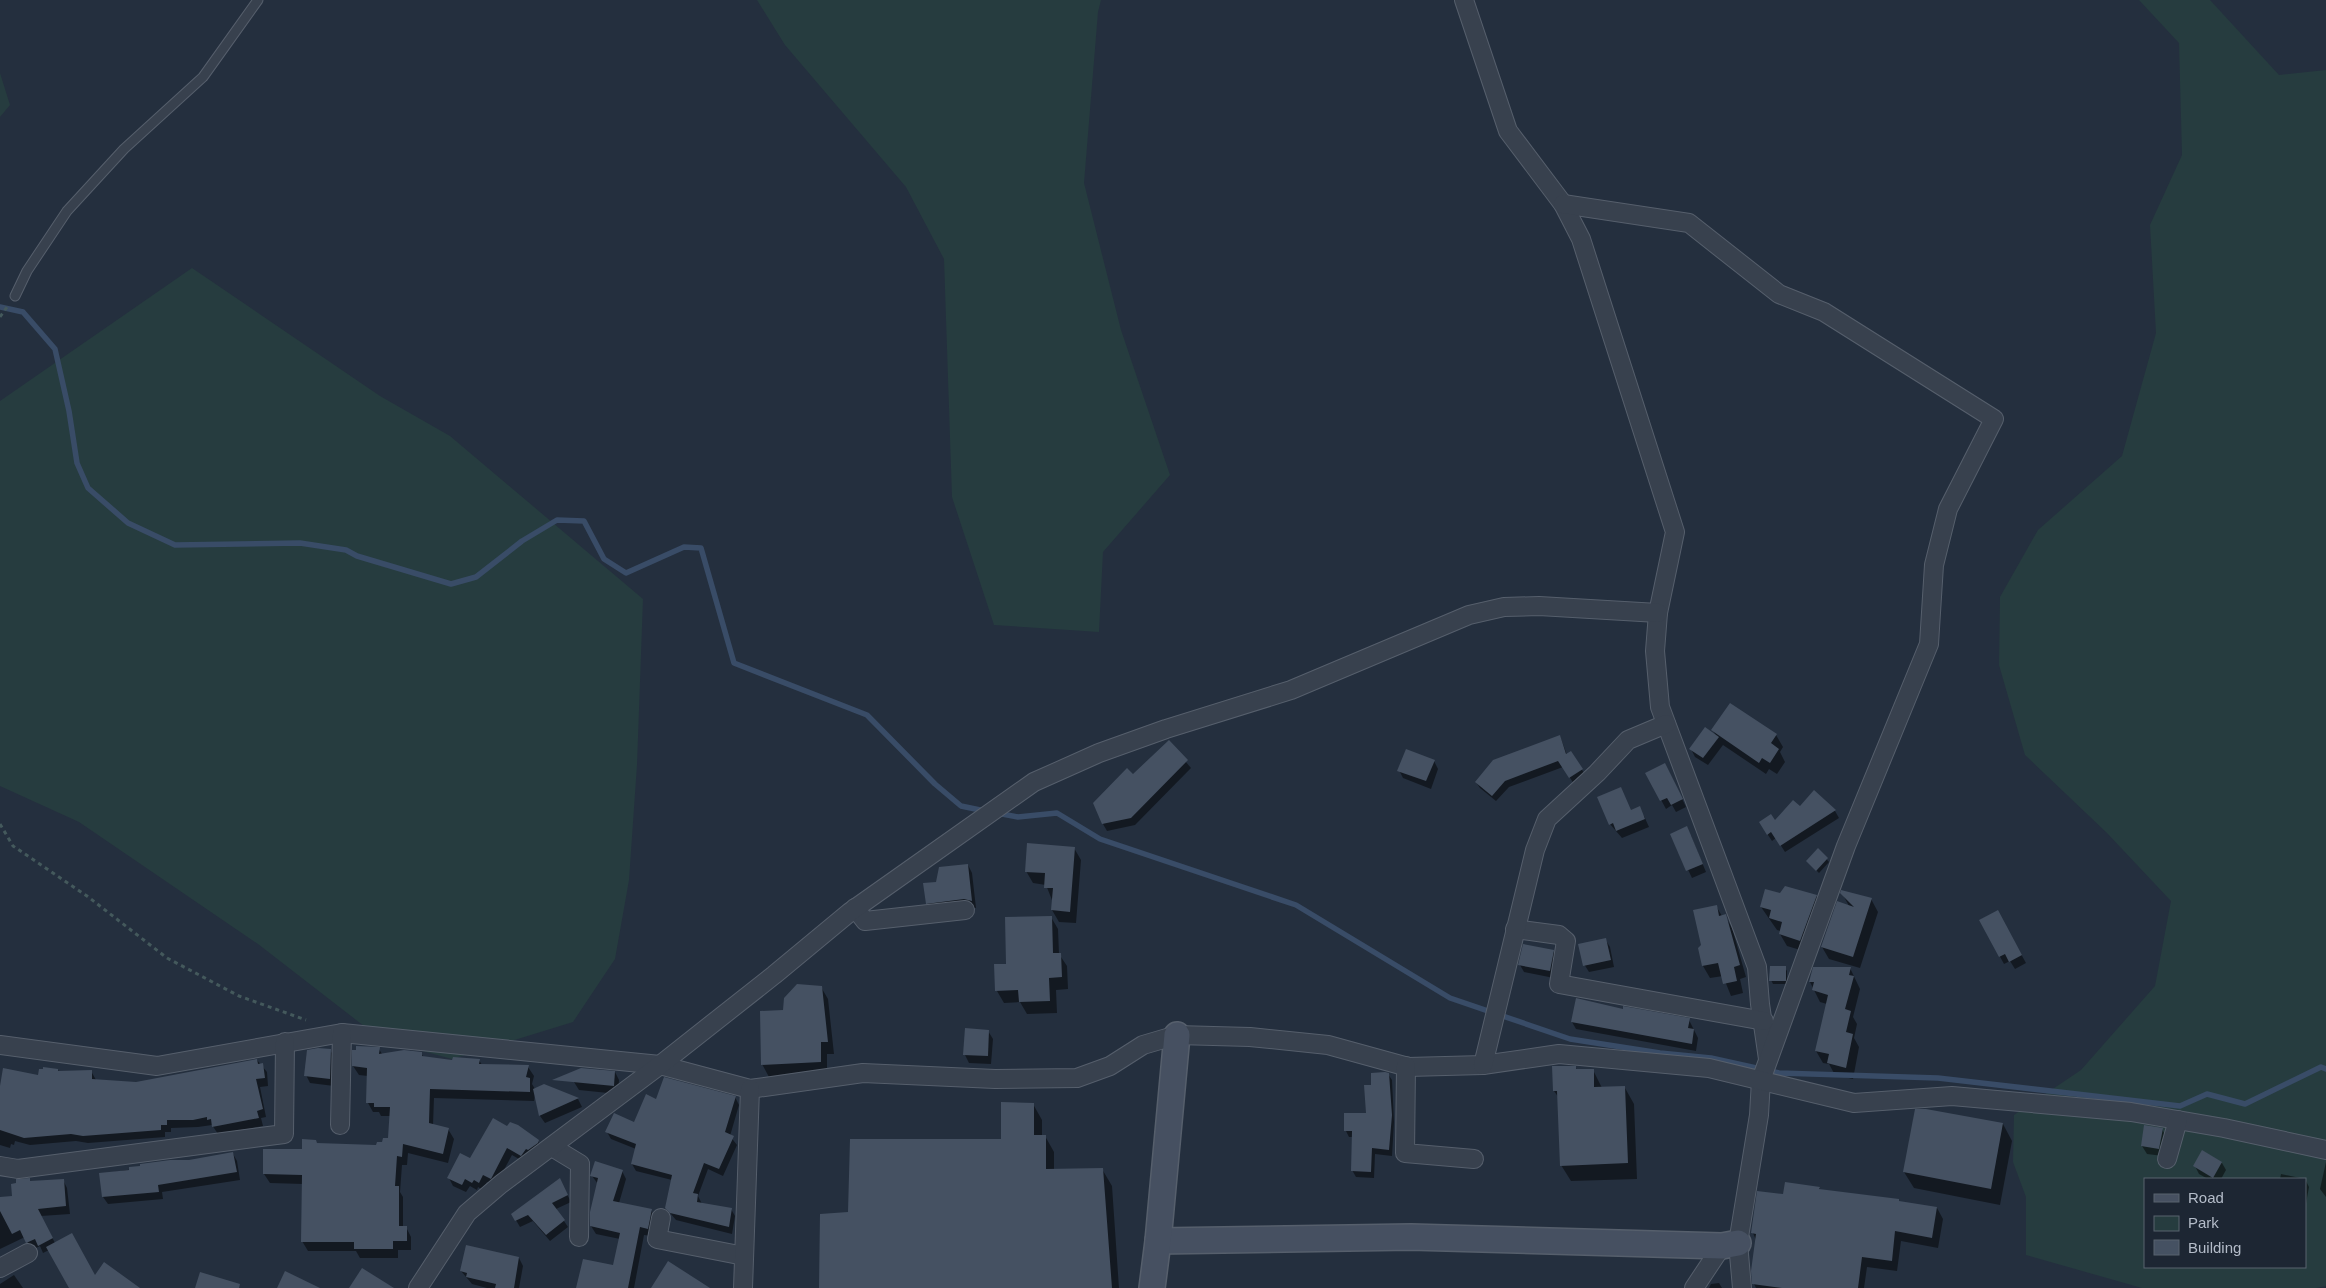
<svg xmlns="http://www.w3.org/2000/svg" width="2326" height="1288" font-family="Helvetica,sans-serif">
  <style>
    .green { fill: #263c3f; fill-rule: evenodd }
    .shadow { fill: #0007 }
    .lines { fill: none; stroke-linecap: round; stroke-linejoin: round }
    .stream { stroke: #394c67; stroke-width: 5.5 }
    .building { fill: #455162 }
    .lane-casing { stroke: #565f6c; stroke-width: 11 }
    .street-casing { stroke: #565f6c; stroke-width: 20 }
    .secondary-casing { stroke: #565f6c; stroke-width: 28 }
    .path { stroke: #44595c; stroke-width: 3; stroke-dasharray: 4 4; stroke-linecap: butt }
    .lane { stroke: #38414e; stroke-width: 9 }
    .street { stroke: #38414e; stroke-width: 18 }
    .secondary { stroke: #465061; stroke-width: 25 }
  </style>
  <rect width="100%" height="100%" fill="#242f3e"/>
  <!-- green -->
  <g class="green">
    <polygon points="757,0 1101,0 1098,12 1084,183 1121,330 1170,475 1103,552 1099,632 994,625 952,497 944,259 906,187 785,45"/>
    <path d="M2139,0H2210L2279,75L2326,70V1286L2316,1288H2142L2026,1255V1197L2013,1162L2014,1115L2081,1070L2155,986L2171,901L2107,833L2025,755L1999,665L2000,597L2038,530L2122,456L2156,333L2150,225L2182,155L2179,43ZM2145,1179H2305V1267H2145Z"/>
    <polygon points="0,73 10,105 0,117"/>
    <polygon points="192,268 380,396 450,436 643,599 637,765 629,880 615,959 573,1022 452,1059 382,1040 258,944 79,822 0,786 0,401"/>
  </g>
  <!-- shadow -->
  <g class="shadow">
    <polygon points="1713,730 1776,735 1783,747 1780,752 1785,762 1777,774 1769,769 1766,774 1723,745 1708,765 1695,757 1691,749 1716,736"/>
    <polygon points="1560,736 1567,755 1571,753 1586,776 1574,784 1563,767 1509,787 1496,801 1480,788 1476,782"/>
    <polygon points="1169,742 1191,768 1135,825 1107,831 1103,824 1133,776"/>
    <polygon points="1434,761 1438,769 1431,789 1403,778 1399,770"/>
    <polygon points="1669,772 1686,807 1676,812 1672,805 1666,809 1647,774"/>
    <polygon points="1814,792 1835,811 1839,818 1785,852 1776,838 1772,841 1764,829 1800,808"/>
    <polygon points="1631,811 1644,816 1649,827 1622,838 1610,824"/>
    <polygon points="1671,834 1691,836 1706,872 1692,878"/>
    <polygon points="1074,848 1081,860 1076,923 1059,922 1052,910 1052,900 1046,885 1033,883 1026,871"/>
    <polygon points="1818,850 1829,862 1819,873 1810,864"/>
    <polygon points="968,865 972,873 976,908 969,907 931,911 927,903 937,883"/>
    <polygon points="1842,893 1871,899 1878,912 1860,968 1829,959 1822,947 1849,906"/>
    <polygon points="1780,894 1816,896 1823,908 1807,952 1787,946 1780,934 1781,931 1777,930 1761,907"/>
    <polygon points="1716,906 1722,916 1725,916 1732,928 1746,977 1740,979 1743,993 1731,996 1723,976 1710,978 1703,966 1699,948 1703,946"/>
    <polygon points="1997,911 2026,963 2015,969 2010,961 2004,964 1980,920"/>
    <polygon points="1051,917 1058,929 1059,954 1067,966 1068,989 1056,990 1057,1013 1027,1014 1020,1002 1004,1003 997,991 1008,965"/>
    <polygon points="1605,939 1610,947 1614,967 1589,972 1584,964"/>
    <polygon points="1553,951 1557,959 1554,978 1524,972 1520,965"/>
    <polygon points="1785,968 1787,971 1787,984 1773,984 1771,980"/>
    <polygon points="1850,968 1860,989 1853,1017 1857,1024 1854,1038 1859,1047 1853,1079 1835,1075 1829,1064 1823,1063 1816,1051 1827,1004 1820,1002 1810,982"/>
    <polygon points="821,987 828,999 834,1054 827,1054 827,1074 769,1077 762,1064 784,1011"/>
    <polygon points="1624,1010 1689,1020 1698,1038 1696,1051 1576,1029 1572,1022"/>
    <polygon points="988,1031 993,1039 991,1064 969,1063 965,1055"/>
    <polygon points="379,1049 382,1054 421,1053 424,1058 454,1062 479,1060 482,1065 528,1067 534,1076 532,1084 535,1089 544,1085 578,1099 582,1107 545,1123 540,1116 535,1095 534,1101 434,1098 433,1125 448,1129 454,1139 448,1163 408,1153 407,1165 402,1165 400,1192 403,1197 403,1227 406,1227 411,1237 411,1250 398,1250 398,1258 360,1258 356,1251 308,1251 302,1241 303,1184 270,1183 264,1174 303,1150 317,1145 378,1147 390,1139 391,1116 381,1116 379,1112 373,1112 368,1103 368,1076 359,1075 353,1066"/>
    <polygon points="330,1050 335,1058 334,1086 310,1083 306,1075"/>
    <polygon points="257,1060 267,1072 268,1086 260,1087 266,1117 261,1118 263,1126 218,1134 212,1125 198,1127 171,1128 171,1132 165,1132 165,1137 88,1143 76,1141 30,1145 15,1141 14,1145 11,1144 10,1148 0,1145 0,1094 58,1070 59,1072 91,1071 96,1080 137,1083"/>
    <polygon points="1576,1068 1577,1071 1593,1070 1602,1088 1625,1088 1634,1104 1637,1179 1571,1181 1561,1165 1559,1098 1554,1091"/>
    <polygon points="615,1072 619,1080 618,1094 579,1090 574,1082"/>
    <polygon points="1388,1074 1392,1080 1394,1122 1392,1156 1375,1154 1374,1178 1356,1177 1352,1170 1353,1137 1349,1137 1346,1131 1367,1114 1373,1086"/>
    <polygon points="735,1097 739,1105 730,1136 737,1145 723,1176 708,1169 698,1196 702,1204 731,1209 735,1216 732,1234 676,1220 666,1208 672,1180 636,1171 632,1164 636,1149 611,1139 607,1132 635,1123 656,1100"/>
    <polygon points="1033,1104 1042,1120 1042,1136 1045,1136 1054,1152 1054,1170 1102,1169 1112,1186 1119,1288 820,1288 849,1213 1003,1141"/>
    <polygon points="2003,1124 2012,1141 2000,1205 1914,1188 1904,1172"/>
    <polygon points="507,1128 538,1141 543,1149 526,1163 512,1155 495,1186 487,1182 483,1190 478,1187 477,1190 470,1186 466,1192 453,1186 449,1178"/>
    <polygon points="2162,1129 2166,1137 2163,1156 2147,1154 2142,1146"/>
    <polygon points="233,1154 237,1161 240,1180 162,1192 163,1199 108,1204 103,1197 101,1174"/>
    <polygon points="2326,1162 2326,1197 2320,1189"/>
    <polygon points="2222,1163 2226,1170 2221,1179 2208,1179 2199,1174 2195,1166"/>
    <polygon points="622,1171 626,1179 619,1203 651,1210 656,1218 652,1236 644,1235 634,1288 578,1288 614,1267 620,1239 596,1234 591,1226 598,1184 592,1176"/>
    <polygon points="2281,1174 2305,1179 2309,1187 2305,1209 2305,1179 2280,1179"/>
    <polygon points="63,1180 67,1188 70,1214 41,1216 55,1243 95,1277 133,1288 70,1288 49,1250 43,1253 40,1246 32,1250 25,1237 0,1249 0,1197 13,1200 31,1182"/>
    <polygon points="1819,1188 1821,1191 1937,1208 1943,1219 1938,1248 1901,1241 1897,1271 1867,1267 1864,1288 1756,1288 1754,1284 1756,1240 1753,1233 1784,1195"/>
    <polygon points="565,1190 571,1202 556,1209 568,1227 550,1241 533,1221 520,1227 513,1215"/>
    <polygon points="519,1258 523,1266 519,1288 487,1288 472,1284 461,1271"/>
    <polygon points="14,1275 23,1288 0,1288 0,1284"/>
    <polygon points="1719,1283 1722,1288 1709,1288 1711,1284"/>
  </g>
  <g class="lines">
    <!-- stream -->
    <g class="stream">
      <polyline points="0,307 23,312 55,349 69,411 77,463 88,488 128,523 175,545 300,543 346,550 357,556 451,584 476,577 522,541 557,520 584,521 604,559 626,573 684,547 701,548 734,663 867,715 935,784 961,806 985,811"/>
      <polyline points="997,813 1018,817 1057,813 1100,839 1296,905 1450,998 1570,1039 1660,1053 1711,1058 1779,1073 1938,1078 2180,1106 2207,1094 2245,1104 2321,1067 2326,1069"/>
    </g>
  </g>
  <!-- building -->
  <g class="building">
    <polygon points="1730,703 1777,734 1771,743 1779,749 1770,763 1762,758 1759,763 1711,730"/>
    <polygon points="1705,727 1719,737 1703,758 1689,749"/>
    <polygon points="1560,735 1566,754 1571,751 1583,769 1569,778 1558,761 1505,781 1492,796 1475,782 1493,760"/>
    <polygon points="1169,740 1188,760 1131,818 1102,824 1093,803 1127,768 1133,774"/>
    <polygon points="1406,749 1435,760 1426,781 1397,771"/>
    <polygon points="1665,763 1683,799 1671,805 1667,798 1660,801 1645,773"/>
    <polygon points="1621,787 1631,810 1640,806 1645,819 1616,831 1613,823 1609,825 1597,797"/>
    <polygon points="1814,790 1836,810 1780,846 1771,832 1767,835 1759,822 1771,814 1775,820 1793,800 1800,806"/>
    <polygon points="1687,826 1703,864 1686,871 1670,834"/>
    <polygon points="1027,843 1075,847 1070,912 1051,910 1053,888 1044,888 1045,873 1025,872"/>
    <polygon points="1818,848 1828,858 1816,871 1806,861"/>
    <polygon points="968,864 972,901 964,899 926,904 923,883 936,882 939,867"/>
    <polygon points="1785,886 1817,895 1800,941 1779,934 1782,922 1769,918 1771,910 1760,907 1765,889 1780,893"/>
    <polygon points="1841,890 1872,898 1853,957 1821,947 1837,901 1854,907 1840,893"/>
    <polygon points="1717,905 1719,916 1726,914 1740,965 1734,967 1737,981 1723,984 1718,963 1702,966 1698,948 1701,945 1693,910"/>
    <polygon points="1998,910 2022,955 2009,962 2005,954 1999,957 1979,920"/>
    <polygon points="1052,916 1053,953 1061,953 1062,977 1049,978 1050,1001 1019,1002 1018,990 995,991 994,964 1006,964 1005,917"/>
    <polygon points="1606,938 1611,960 1583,966 1578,944"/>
    <polygon points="1523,944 1554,950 1550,971 1518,965"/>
    <polygon points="1770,966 1786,966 1786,981 1769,981"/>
    <polygon points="1813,967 1851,967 1849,975 1854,976 1845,1009 1851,1011 1846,1032 1853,1034 1846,1068 1827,1063 1829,1054 1815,1051 1828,995 1812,990 1814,982 1809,982"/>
    <polygon points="797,984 822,986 828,1042 821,1042 821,1062 761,1065 760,1011 783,1010 784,998"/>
    <polygon points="1576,998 1623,1009 1623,1006 1690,1018 1688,1028 1694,1029 1692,1044 1571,1022"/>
    <polygon points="965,1028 989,1030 988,1056 963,1055"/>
    <polygon points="356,1046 380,1047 379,1054 404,1050 422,1052 422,1056 452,1060 453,1057 480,1059 479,1064 529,1065 526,1077 530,1078 530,1092 430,1089 429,1123 449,1128 443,1154 403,1144 402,1157 397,1156 395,1186 399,1186 399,1226 407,1226 407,1241 393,1241 393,1249 354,1249 354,1242 301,1242 302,1175 263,1174 263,1149 302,1149 302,1139 316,1140 317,1143 376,1145 377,1142 382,1142 383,1138 388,1138 390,1107 374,1107 374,1103 366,1103 367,1068 352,1066 352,1050 356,1050"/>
    <polygon points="318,1048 331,1049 330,1079 304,1076 307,1050"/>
    <polygon points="257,1059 258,1064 263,1063 265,1078 256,1079 263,1109 257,1111 259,1118 212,1127 211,1119 207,1120 207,1117 193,1120 167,1120 167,1125 161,1125 161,1130 83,1136 71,1134 24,1138 0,1130 0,1086 3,1068 38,1075 39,1069 43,1069 43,1067 58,1069 58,1071 92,1070 92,1079 136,1082"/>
    <polygon points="1552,1066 1576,1066 1576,1069 1594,1069 1594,1087 1625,1086 1628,1163 1560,1166 1557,1091 1553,1091"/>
    <polygon points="581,1068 615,1071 614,1086 552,1080"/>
    <polygon points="1385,1072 1389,1073 1392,1115 1389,1150 1372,1148 1371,1172 1351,1171 1352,1131 1344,1131 1344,1113 1366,1113 1364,1085 1371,1085 1371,1073"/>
    <polygon points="664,1077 736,1096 725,1132 734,1136 719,1169 704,1163 693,1193 698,1194 697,1202 732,1208 729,1227 670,1213 665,1208 672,1175 631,1164 636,1144 605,1132 614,1113 634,1122 646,1094 656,1099"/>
    <polygon points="544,1084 579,1098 539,1116 533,1089"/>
    <polygon points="1001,1102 1034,1103 1034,1135 1046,1135 1046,1169 1103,1168 1112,1288 819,1288 820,1214 848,1212 850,1139 1001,1139"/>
    <polygon points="1915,1109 1926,1109 2003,1123 1991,1189 1903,1172"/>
    <polygon points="493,1118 507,1126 510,1122 518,1125 539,1140 538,1143 528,1150 526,1149 521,1156 507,1148 491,1179 483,1175 479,1183 474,1180 472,1183 465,1179 462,1185 447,1178 460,1153 470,1158"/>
    <polygon points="2144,1125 2163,1128 2159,1149 2141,1146"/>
    <polygon points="2202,1150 2222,1162 2213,1178 2193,1166"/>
    <polygon points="233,1152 237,1172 158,1185 159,1192 102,1197 99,1173 129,1170 129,1167 140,1166 140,1164 170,1160 189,1160"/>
    <polygon points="595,1161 623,1170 613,1201 652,1209 648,1229 640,1227 628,1288 576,1288 583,1259 613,1265 620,1233 590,1226 590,1212 598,1178 590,1176"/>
    <polygon points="30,1178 30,1181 64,1179 66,1206 38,1209 53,1238 38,1246 35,1239 26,1243 20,1230 12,1234 0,1211 0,1197 12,1196 11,1184 16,1183 16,1179"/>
    <polygon points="560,1178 568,1195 552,1203 565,1220 546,1235 528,1215 515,1221 511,1214"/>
    <polygon points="1785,1182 1820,1187 1819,1189 1899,1199 1899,1201 1937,1207 1932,1238 1895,1231 1892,1261 1862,1257 1858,1288 1782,1288 1752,1284 1751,1271 1756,1234 1751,1233 1757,1191 1783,1194"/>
    <polygon points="72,1233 95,1275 104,1262 140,1288 69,1288 46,1247"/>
    <polygon points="466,1245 519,1257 514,1288 495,1288 496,1284 466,1277 467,1273 460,1271"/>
    <polygon points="668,1261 710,1288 651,1288"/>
    <polygon points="362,1268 394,1288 349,1288"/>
    <polygon points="285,1271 320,1288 277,1288"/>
    <polygon points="200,1272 240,1284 239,1288 195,1288"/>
  </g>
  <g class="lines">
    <!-- lane casing -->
    <g class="lane-casing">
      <polyline id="lane" points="15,296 27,271 67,211 124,149 203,77 258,0"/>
    </g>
    <!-- street casing -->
    <g class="street-casing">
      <g id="street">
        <polyline points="1464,0 1508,131 1563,204 1581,239 1675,532 1658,613 1655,651 1660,707 1757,967 1760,1004 1768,1059"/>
        <polyline points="1563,204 1689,223 1779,294 1824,312 1994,419 1948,509 1934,565 1929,644 1846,846 1761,1080 1759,1115 1738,1243 1742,1288"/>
        <polyline points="855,908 865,921 965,910"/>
        <polyline points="1515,929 1559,935 1566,941 1559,984 1764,1021"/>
        <polyline points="0,1045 157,1066 342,1033 660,1065 750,1089 863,1073 995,1079 1077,1078 1110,1066 1143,1045 1177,1035 1250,1037 1328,1045 1408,1067 1483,1065 1559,1054 1709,1068 1854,1103 1952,1096 2131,1112 2224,1128 2326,1150"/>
        <polyline points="1483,1065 1535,850 1547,819 1597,773 1628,740 1666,724"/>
        <polyline points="1406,1066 1405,1153 1474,1159"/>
        <polyline points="340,1125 342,1033"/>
        <polyline points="552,1147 580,1164 579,1237"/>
        <polyline points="2167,1159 2178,1120"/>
        <polyline points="0,1166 18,1169 284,1134 285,1042"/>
        <polyline points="661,1218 657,1239 744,1256"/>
        <polyline points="0,1268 28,1253"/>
        <polyline points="418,1288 467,1213 501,1184 660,1065 774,975 850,912 1034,782 1099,753 1166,729 1291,690 1469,615 1504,607 1539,606 1658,613"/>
        <polyline points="743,1288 750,1089"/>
        <polyline points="1694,1288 1722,1246"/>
      </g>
    </g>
    <!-- secondary casing -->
    <g class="secondary-casing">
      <g id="secondary">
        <polyline points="1158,1241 1411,1237 1722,1246 1738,1243"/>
        <polyline points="1152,1288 1158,1241 1177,1035"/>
      </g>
    </g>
    <!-- path -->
    <g class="path">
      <polyline points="0,317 7,307"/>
      <polyline points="0,824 13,846 87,896 167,958 239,996 306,1020"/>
    </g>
    <!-- lane -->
    <use href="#lane" class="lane"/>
    <!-- street -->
    <use href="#street" class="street"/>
    <!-- secondary -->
    <use href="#secondary" class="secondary"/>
  </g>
  <!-- legend -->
  <rect x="2144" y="1178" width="162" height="90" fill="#1d2633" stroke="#59626f"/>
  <rect x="2154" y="1194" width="25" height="8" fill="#465061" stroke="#59626f"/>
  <text x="2188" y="1203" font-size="15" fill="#b4bcc9">Road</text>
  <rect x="2154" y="1216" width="25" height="15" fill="#263c3f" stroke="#59626f"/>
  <text x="2188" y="1228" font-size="15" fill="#b4bcc9">Park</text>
  <rect x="2154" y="1240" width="25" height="15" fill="#455162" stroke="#59626f"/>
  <text x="2188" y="1253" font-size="15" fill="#b4bcc9">Building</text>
</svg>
